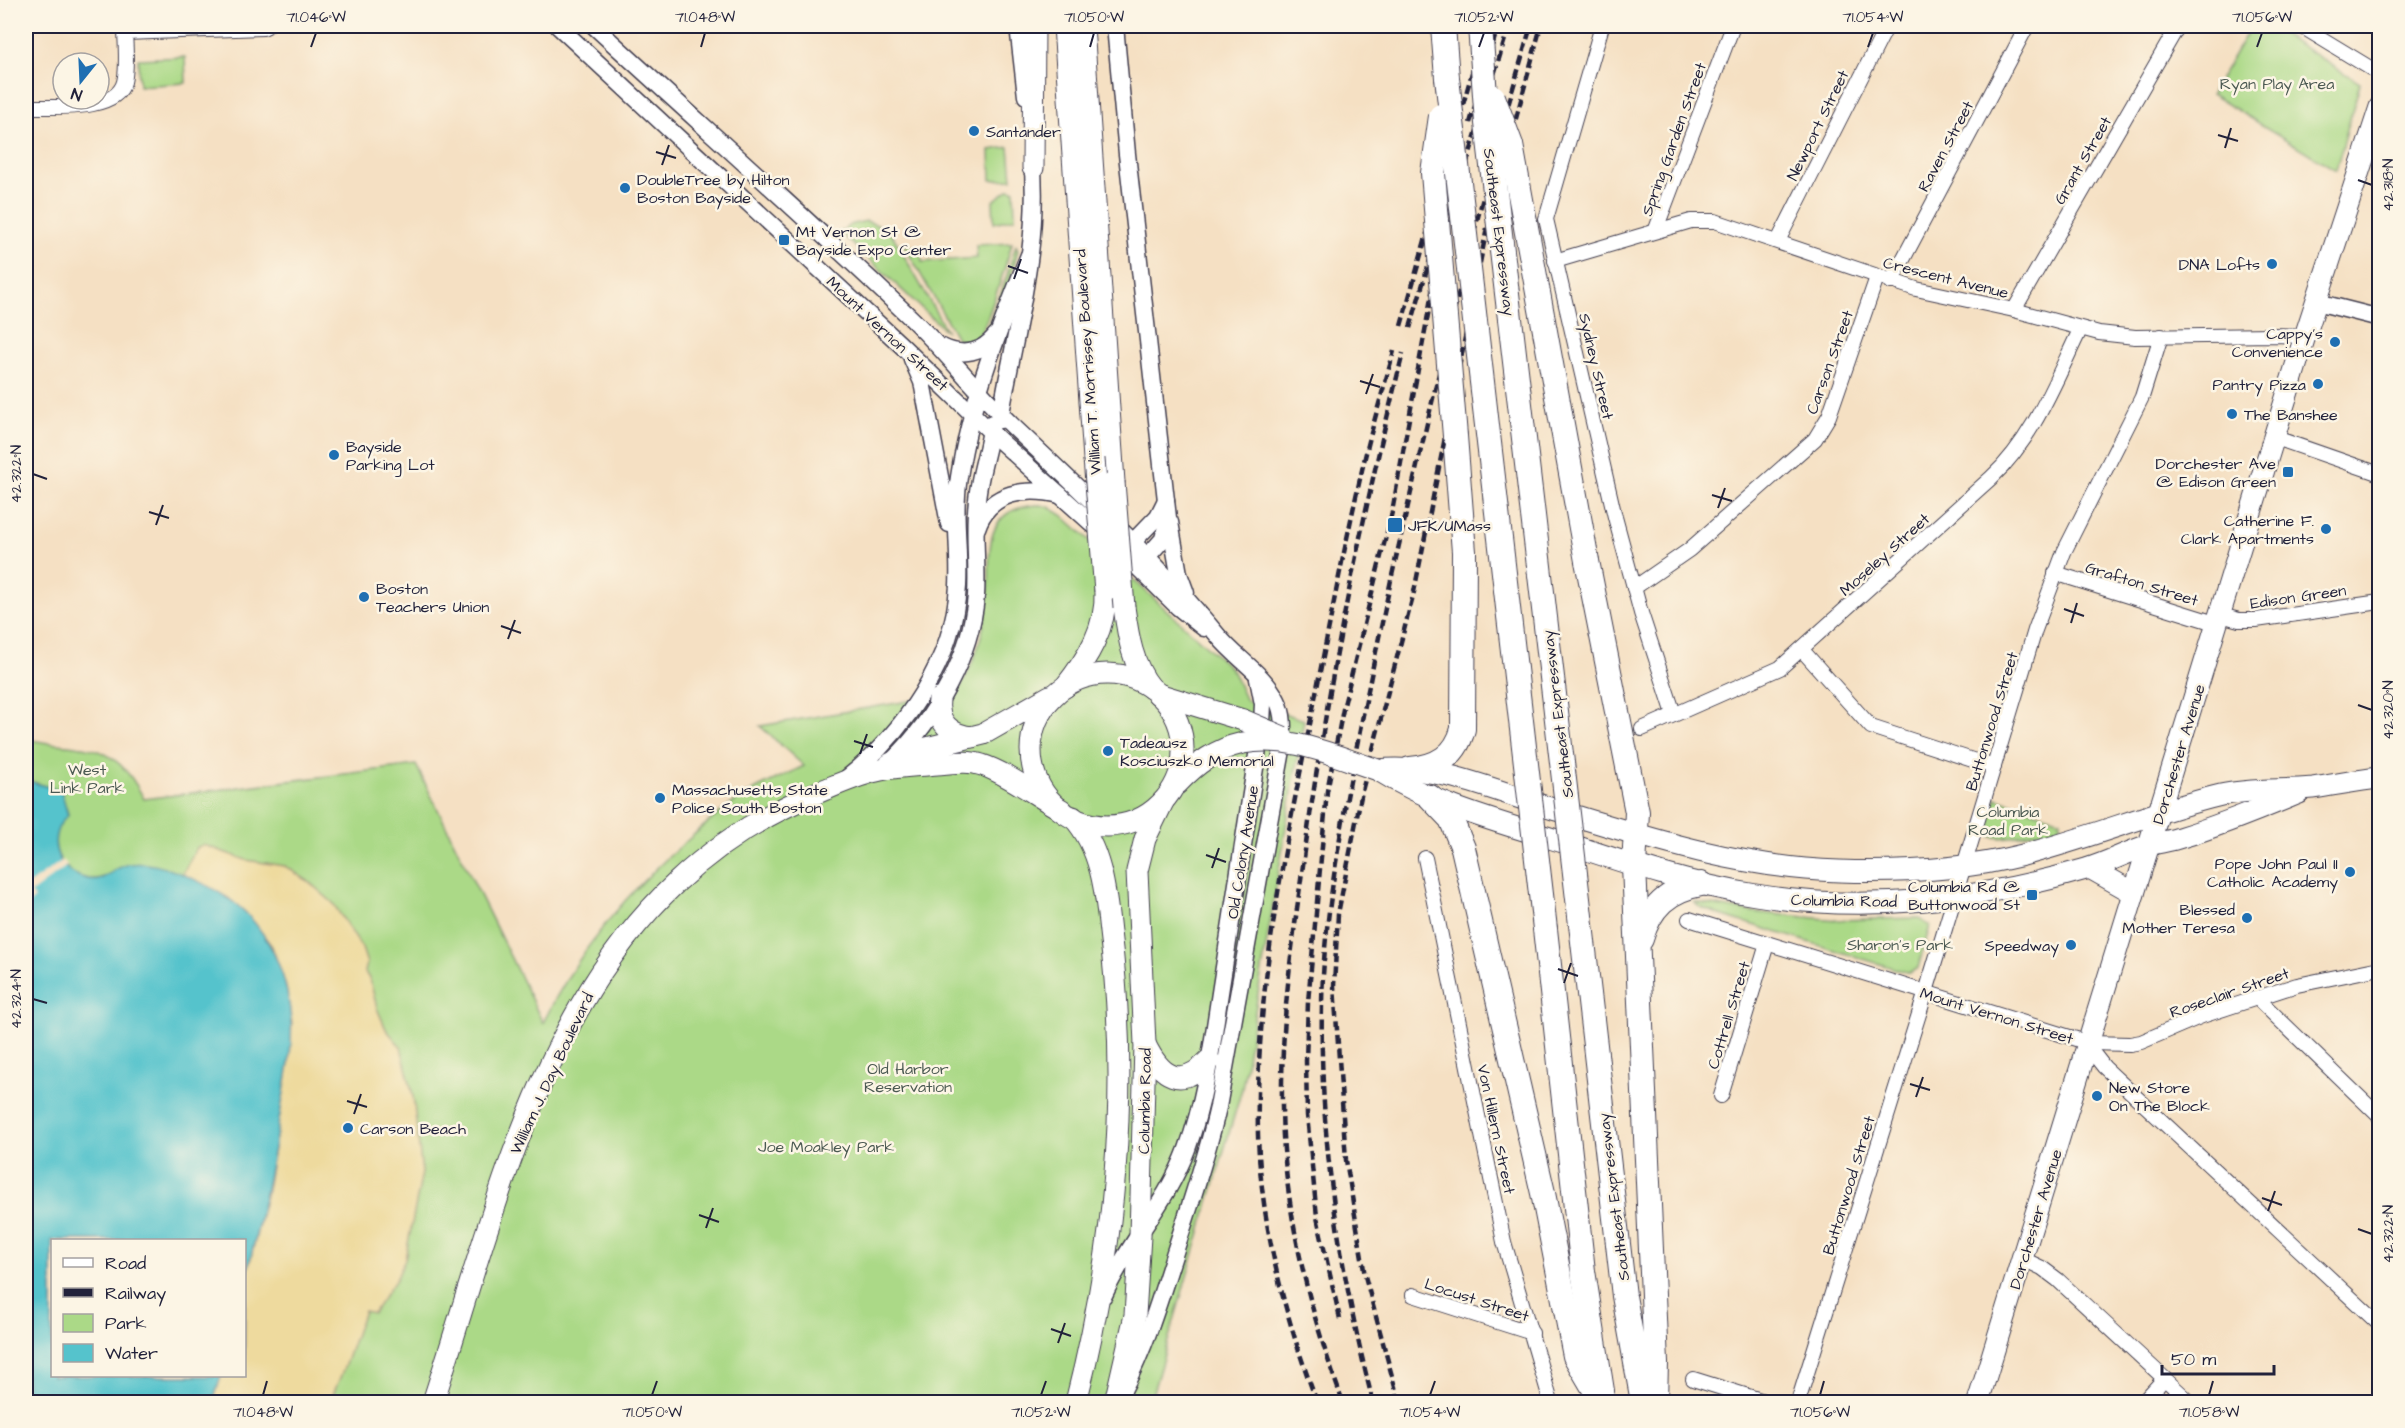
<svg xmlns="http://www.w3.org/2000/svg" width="2405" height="1428" font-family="'Architects Daughter',sans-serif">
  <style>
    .green { fill: #abd987; stroke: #667e61; stroke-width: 1.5 }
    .sand { fill: #eeda9e; stroke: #887e6c; stroke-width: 1.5 }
    .water { fill: #55c3cc; stroke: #3c7284; stroke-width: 1.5 }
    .pier { fill: #f5e0c3 }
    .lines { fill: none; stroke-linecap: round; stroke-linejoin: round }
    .minor-casing { stroke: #423e4f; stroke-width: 16 }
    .tertiary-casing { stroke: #423e4f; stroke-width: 19 }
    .primary-casing { stroke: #423e4f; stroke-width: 23 }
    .motorway-casing { stroke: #423e4f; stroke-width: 26 }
    .minor { stroke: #fff; stroke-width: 14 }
    .tertiary { stroke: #fff; stroke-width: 16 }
    .primary { stroke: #fff; stroke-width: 21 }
    .motorway { stroke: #fff; stroke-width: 24 }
    .rail { stroke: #22223b; stroke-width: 4.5; stroke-dasharray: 9 4.5; stroke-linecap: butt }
    .primary-bridge-casing { stroke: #423e4f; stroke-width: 23; stroke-linecap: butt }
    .motorway-bridge-casing { stroke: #423e4f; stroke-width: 26; stroke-linecap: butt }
    .primary-bridge { stroke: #fff; stroke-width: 21 }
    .motorway-bridge { stroke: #fff; stroke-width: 24 }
    .ticks { fill: none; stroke: #22223b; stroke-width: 2 }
    .poi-dot { fill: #1f6fb2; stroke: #fcf5e5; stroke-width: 2 }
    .labels { text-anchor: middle; stroke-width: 5; stroke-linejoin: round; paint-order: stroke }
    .park-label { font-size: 16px; fill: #4b5952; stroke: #fcf5e5 }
    .street-label { font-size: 16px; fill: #22223b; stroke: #fcf5e5 }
    .poi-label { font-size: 16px; fill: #22223b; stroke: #fcf5e5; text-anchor: start }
    .neatline { fill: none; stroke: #22223b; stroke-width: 2 }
    .ticks-label { font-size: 15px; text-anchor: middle; fill: #22223b }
  </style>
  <rect width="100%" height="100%" fill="#fcf5e5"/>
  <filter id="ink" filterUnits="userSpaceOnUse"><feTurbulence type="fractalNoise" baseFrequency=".0167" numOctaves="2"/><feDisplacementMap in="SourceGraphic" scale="12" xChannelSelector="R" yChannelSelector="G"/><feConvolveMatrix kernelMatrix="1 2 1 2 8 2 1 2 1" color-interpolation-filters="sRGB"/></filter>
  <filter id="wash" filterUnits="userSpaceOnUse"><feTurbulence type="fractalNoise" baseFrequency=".008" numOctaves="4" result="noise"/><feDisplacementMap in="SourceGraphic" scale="24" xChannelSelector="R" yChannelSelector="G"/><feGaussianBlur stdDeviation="1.35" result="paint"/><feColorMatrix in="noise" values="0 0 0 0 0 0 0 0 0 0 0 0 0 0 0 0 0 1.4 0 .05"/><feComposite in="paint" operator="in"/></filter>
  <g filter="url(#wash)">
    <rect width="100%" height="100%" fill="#f5e0c3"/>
    <!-- green -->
    <g class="green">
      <polygon points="2251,26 2270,26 2360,83 2336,170 2211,94"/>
      <polygon points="185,57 186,83 139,86 138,59"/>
      <polygon points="1009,147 1012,179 991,180 990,150"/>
      <polygon points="1009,189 1014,190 1015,218 994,223 993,201"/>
      <polygon points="866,221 883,227 893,236 947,332 840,232 850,225"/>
      <path d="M1012,243C1008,258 985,333 976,340C970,344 963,342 958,340L904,245L920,248L922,262L977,258L976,245Z"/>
      <path d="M1016,245L1018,250C1010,282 1002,314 982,341L1002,291Z"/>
      <path d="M1041,505L1049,507L1062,515L1225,663L1233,672L1246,701L1304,720L1242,1089L1150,1402H213L221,1376H244L245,1282L266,1195L116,869C81,902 31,847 68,814L61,791L26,780V739C84,752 112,735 144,799L416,765L543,1023C578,950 627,891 689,839C706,824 723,809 742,797C761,785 784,776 804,766L760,726L957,693C973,666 983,637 987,606C994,562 974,506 1041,505Z"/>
      <path d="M1996,798L2061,820L2059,828C2043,830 2003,842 1991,836L1988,827Z"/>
      <polygon points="1694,902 1752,912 1837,920 1919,918 1930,926 1918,968 1909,973 1717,914 1698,906"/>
    </g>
    <!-- sand -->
    <polygon class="sand" points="204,845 246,860 285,866 308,881 333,903 362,948 367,963 365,972 370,980 377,1008 386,1029 401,1047 413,1096 422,1173 405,1259 397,1278 373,1313 364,1311 344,1368 330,1402 213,1402 221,1376 244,1376 245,1282 266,1195 286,1078 292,1024 286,987 272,946 246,913 228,898 182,875 197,847"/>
    <!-- water -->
    <path class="water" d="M26,780L61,791L68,815C45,835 55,870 84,878C106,885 111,867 130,864C163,859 222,890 245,912C274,941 289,982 291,1023C293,1050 286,1081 281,1109C271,1168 259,1224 245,1282L244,1240H52V1376H221L213,1402H26Z"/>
    <!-- pier -->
    <polygon class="pier" points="63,860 68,865 31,893 35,898 26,906 26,886"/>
  </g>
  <g filter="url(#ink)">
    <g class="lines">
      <!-- minor casing -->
      <g class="minor-casing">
        <g id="minor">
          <polyline points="1602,26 1546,219 1615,517 1641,613 1674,714"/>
          <polyline points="2301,26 2380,74"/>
          <polyline points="125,33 263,28 267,26"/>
          <path d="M26,107C52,106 116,113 124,82C128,65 125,43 125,26"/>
          <polyline points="1656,229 1733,26"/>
          <polyline points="1778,241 1887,26"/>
          <polyline points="1555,261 1691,221 1715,221 1916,289 2014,310 2099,333 2135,337 2273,335 2305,336"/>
          <polyline points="1891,282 2027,26"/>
          <polyline points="2014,310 2178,26"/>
          <polyline points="2276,438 2380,474"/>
          <polyline points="2055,573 2218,624"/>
          <polyline points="1634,588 1689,550 1815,439 1829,416 1877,277"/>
          <polyline points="2221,615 2239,620 2256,620 2380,602"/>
          <polyline points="1802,650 1871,727 1994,767"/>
          <path d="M1642,729L1780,668L1991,478C2034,438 2055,381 2080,330"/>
          <polyline points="1425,858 1504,1242 1551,1402"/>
          <polyline points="1689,919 2089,1043 2130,1044 2141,1042 2202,1016 2297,985 2380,968"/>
          <polyline points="2257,998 2380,1117"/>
          <polyline points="2089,1043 2093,1053 2104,1067 2380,1325"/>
          <polyline points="1721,1096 1767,944"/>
          <polyline points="2023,1259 2042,1268 2058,1280 2190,1402"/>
          <polyline points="1413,1295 1532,1333"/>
          <polyline points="1693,1379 1767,1402"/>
          <polyline points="1798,1402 1929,982 2035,630 2064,552 2142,397 2161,336"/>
          <polyline points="2143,1402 2164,1379"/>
        </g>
      </g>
      <!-- tertiary casing -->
      <g class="tertiary-casing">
        <g id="tertiary">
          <polyline points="558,26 900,344 998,439 1109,539 1178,607 1204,628"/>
          <path d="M594,26C700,124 808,219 912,319C949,355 982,398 1020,433C1089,498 1158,563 1219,637C1236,658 1264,674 1277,700C1285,715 1283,733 1282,750L1218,1107C1207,1157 1190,1204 1175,1252C1160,1299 1146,1346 1123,1390"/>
          <polyline points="1018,26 1026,96"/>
          <polyline points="1115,26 1127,154 1168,518 1163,539 1140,565"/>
          <polyline points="2317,302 2380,318"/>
          <path d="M942,347C963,357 982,353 996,335"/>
          <polyline points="912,359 922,382 949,524"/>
          <path d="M1000,420C1014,333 1041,247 1032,158"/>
          <polyline points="1170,522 1179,574 1186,593"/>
          <path d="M977,528C989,491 1027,487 1060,495"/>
          <polyline points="1126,549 1158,516 1166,500"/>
          <path d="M893,760C936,718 971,656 976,596C978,564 973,531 977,500C979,474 989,449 992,423"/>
          <path d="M847,778C904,732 954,661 958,586C960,549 953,513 959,477C971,399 1000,327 1029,255"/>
          <path d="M1104,1295C1127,1244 1167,1203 1187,1149C1207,1095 1213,1036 1222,980C1235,894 1249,809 1262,723L1263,704L1258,679"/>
        </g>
      </g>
      <!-- primary casing -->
      <g class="primary-casing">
        <g id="primary">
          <polyline points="1064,26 1094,459"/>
          <polyline points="1083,26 1114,482"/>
          <polyline points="1033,168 1034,26"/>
          <path d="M1124,607C1128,635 1132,665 1151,688"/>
          <circle cx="1107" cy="750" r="76"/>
          <path d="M1065,687C1087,659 1107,628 1105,591"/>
          <polyline points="1158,694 1243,720"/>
          <path d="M939,699C936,722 951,736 973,737"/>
          <polyline points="890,764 919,750 983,734 1050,696"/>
          <path d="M1378,770C1435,763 1499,792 1553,809C1647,838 1740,868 1839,871C1901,873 1963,870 2023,855C2090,838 2154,811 2221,795C2251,788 2282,791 2313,788C2335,785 2357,780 2380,778"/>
          <path d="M1378,770C1435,806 1502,823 1566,843C1629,864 1691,885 1756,895C1865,913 1981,900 2086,869C2107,863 2127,852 2149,845C2160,842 2171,841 2182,837C2222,825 2260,809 2299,793"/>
          <path d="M1177,784C1196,764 1216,749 1243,743"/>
          <path d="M1073,817C1101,847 1106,893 1110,932C1130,1089 1115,1250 1076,1402"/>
          <polyline points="2090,868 2134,893"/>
          <path d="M1145,1044C1161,1077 1181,1090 1209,1060"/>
          <path d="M433,1402C510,1166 561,896 819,792C839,784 860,774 881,770C899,766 919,766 937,764C952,763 968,760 982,765C1007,773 1038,797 1062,810"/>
          <polyline points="1115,1402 1135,1315 1140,1236 1145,1044 1137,871 1145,839 1163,802"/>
          <polyline points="1978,1402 2305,336 2380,107"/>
        </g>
      </g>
      <!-- motorway casing -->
      <g class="motorway-casing">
        <g id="motorway">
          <polyline points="1443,26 1447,78"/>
          <polyline points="1587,561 1637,812 1634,866 1656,1363 1655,1402"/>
          <path d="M1410,769C1437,767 1456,756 1463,729L1464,552L1455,436"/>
          <polyline points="1430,797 1451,819 1463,848 1543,1193 1575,1356 1602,1402"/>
          <polyline points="1545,929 1583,1271 1602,1391"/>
          <polyline points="1582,933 1624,1296 1643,1402"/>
          <path d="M1641,939C1650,907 1668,890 1701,884"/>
        </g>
      </g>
      <!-- minor -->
      <use href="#minor" class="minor"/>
      <!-- tertiary -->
      <use href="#tertiary" class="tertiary"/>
      <!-- primary -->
      <use href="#primary" class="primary"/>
      <!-- motorway -->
      <use href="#motorway" class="motorway"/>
      <!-- rail -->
      <g class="rail">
        <polyline points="1470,123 1498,26"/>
        <polyline points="1401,326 1485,26"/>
        <polyline points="1410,328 1431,256"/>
        <polyline points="1340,1319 1317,1217 1307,1115 1306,1061 1308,1002 1327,791 1343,709 1392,512 1435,276 1446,231 1509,26"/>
        <path d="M1317,1402C1285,1318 1261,1226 1258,1135C1255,994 1283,856 1311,719C1327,636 1343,553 1362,470C1371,430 1383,390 1394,351"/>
        <path d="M1343,1402C1311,1316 1289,1229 1283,1136C1278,1043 1291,951 1304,858C1327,688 1361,519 1403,353"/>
        <path d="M1373,1402C1340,1274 1319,1137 1322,1004C1323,938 1334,873 1345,808C1359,732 1375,656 1391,580C1433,394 1477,208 1531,26"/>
        <polyline points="1399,1402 1365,1276 1346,1160 1334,986 1338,914 1362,791 1414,592 1489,218 1541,26"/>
      </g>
      <!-- primary-bridge casing -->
      <g class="primary-bridge-casing">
        <g id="primary-bridge">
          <polyline points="1094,459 1105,591"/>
          <polyline points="1114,482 1124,607"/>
          <polyline points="1243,720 1283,737"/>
          <path d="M1243,743C1290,734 1334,756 1378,770"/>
        </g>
      </g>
      <!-- motorway-bridge casing -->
      <g class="motorway-bridge-casing">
        <g id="motorway-bridge">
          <polyline points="1480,26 1487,123 1582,933"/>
          <polyline points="1447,78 1545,929"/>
          <polyline points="1493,97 1511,145 1587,561"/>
          <polyline points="1441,116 1433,173 1455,436"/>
        </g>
      </g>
      <!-- primary-bridge -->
      <use href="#primary-bridge" class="primary-bridge"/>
      <!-- motorway-bridge -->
      <use href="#motorway-bridge" class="motorway-bridge"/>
    </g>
  </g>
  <!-- ticks -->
  <path class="ticks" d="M311,47L316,33M701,47L705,33M1090,47L1094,33M1479,47L1484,33M1868,47L1873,33M2257,47L2262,33M2218,135L2238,141M2225,148L2231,128M656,152L676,158M662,165L669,145M2358,180L2372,185M1008,266L1028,273M1014,279L1021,259M1360,381L1380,387M1366,394L1373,374M33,474L47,479M1712,495L1732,501M1718,508L1725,488M149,512L169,518M156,525L163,505M2064,609L2084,616M2071,623L2077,603M501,626L521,633M508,639L515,620M2358,705L2372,710M854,741L873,747M860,754L867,734M1206,855L1226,862M1212,868L1219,848M1558,969L1578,976M1564,983L1571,963M33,999L47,1003M1910,1084L1930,1090M1916,1097L1923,1077M347,1101L367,1107M354,1114L361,1094M2262,1198L2282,1205M2268,1211L2275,1191M699,1215L719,1222M706,1228L713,1208M2358,1229L2372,1234M1051,1329L1071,1336M1058,1343L1065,1323M263,1395L267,1381M652,1395L657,1381M1041,1395L1046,1381M1430,1395L1435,1381M1820,1395L1824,1381M2209,1395L2213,1381"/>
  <!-- markers -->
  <g class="poi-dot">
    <circle cx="974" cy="131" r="6"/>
    <circle cx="625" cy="188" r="6"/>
    <rect x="778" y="234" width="12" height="12" rx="3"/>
    <circle cx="2272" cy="264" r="6"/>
    <circle cx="2335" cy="342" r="6"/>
    <circle cx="2318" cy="384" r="6"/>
    <circle cx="2232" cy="414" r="6"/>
    <circle cx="334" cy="455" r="6"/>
    <rect x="2282" y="466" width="12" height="12" rx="3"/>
    <rect x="1387" y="517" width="16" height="16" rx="3"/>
    <circle cx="2326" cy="529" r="6"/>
    <circle cx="364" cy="597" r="6"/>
    <circle cx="1108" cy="751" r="6"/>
    <circle cx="660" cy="798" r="6"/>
    <circle cx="2350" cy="872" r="6"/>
    <rect x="2026" y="889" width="12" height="12" rx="3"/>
    <circle cx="2247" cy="918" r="6"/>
    <circle cx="2071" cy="945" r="6"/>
    <circle cx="2097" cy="1096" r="6"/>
    <circle cx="348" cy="1128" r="6"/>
  </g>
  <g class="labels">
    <!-- park labels -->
    <g class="park-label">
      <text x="2277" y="89">Ryan Play Area</text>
      <text x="87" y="775">West<tspan x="87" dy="18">Link Park</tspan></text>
      <text x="2008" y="817">Columbia<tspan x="2008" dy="18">Road Park</tspan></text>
      <text x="1900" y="950">Sharon's Park</text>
      <text x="908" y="1074">Old Harbor<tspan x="908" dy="18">Reservation</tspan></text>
      <text x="826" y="1152">Joe Moakley Park</text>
    </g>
    <!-- street labels -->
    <g class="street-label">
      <text transform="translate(1817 125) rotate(-64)" y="6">Newport Street</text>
      <text transform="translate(1673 139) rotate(-70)" y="6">Spring Garden Street</text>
      <text transform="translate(1945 146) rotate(-62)" y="6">Raven Street</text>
      <text transform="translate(2082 160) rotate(-60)" y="6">Grant Street</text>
      <text transform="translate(1500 232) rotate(83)" y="6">Southeast Expressway</text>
      <text transform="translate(1946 277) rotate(14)" y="6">Crescent Avenue</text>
      <text transform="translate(888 333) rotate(43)" y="6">Mount Vernon Street</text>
      <text transform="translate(1087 362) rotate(-94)" y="6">William T. Morrissey Boulevard</text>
      <text transform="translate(1829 362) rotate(-70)" y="6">Carson Street</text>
      <text transform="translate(1597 366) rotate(77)" y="6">Sydney Street</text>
      <text transform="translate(1884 554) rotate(-42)" y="6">Moseley Street</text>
      <text transform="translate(2142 583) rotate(17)" y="6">Grafton Street</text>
      <text transform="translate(2298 596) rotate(-8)" y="6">Edison Green</text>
      <text transform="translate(1557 714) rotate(-97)" y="6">Southeast Expressway</text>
      <text transform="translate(1991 721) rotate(-73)" y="6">Buttonwood Street</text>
      <text transform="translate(2178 754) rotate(-73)" y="6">Dorchester Avenue</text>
      <text transform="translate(1242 852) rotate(-81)" y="6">Old Colony Avenue</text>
      <text transform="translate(1844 900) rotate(1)" y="6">Columbia Road</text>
      <text transform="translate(2229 992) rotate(-19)" y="6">Roseclair Street</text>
      <text transform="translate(1728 1015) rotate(-73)" y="6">Cottrell Street</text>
      <text transform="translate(1997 1015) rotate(17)" y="6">Mount Vernon Street</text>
      <text transform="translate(551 1073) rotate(-65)" y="6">William J. Day Boulevard</text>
      <text transform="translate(1144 1101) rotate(-89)" y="6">Columbia Road</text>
      <text transform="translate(1497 1129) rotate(78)" y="6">Von Hillern Street</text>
      <text transform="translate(1848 1185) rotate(-73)" y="6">Buttonwood Street</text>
      <text transform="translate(1613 1197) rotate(-97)" y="6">Southeast Expressway</text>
      <text transform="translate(2035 1219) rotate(-73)" y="6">Dorchester Avenue</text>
      <text transform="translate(1477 1299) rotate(18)" y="6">Locust Street</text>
    </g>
    <!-- poi labels -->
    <g class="poi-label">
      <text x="986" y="137">Santander</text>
      <text x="637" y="185">DoubleTree by Hilton<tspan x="637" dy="18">Boston Bayside</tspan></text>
      <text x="796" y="237">Mt Vernon St @<tspan x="796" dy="18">Bayside Expo Center</tspan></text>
      <text x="2260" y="270" text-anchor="end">DNA Lofts</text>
      <text x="2323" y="339" text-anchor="end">Cappy's<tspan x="2323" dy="18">Convenience</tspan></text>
      <text x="2306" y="390" text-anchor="end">Pantry Pizza</text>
      <text x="2244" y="420">The Banshee</text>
      <text x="346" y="452">Bayside<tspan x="346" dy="18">Parking Lot</tspan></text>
      <text x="2276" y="469" text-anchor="end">Dorchester Ave<tspan x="2276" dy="18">@ Edison Green</tspan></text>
      <text x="2314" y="526" text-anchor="end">Catherine F.<tspan x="2314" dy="18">Clark Apartments</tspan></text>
      <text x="1408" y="531">JFK/UMass</text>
      <text x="376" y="594">Boston<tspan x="376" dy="18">Teachers Union</tspan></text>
      <text x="1120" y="748">Tadeausz<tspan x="1120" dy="18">Kosciuszko Memorial</tspan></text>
      <text x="672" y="795">Massachusetts State<tspan x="672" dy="18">Police South Boston</tspan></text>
      <text x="2338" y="869" text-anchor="end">Pope John Paul II<tspan x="2338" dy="18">Catholic Academy</tspan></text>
      <text x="2020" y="892" text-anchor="end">Columbia Rd @<tspan x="2020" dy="18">Buttonwood St</tspan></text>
      <text x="2235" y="915" text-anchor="end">Blessed<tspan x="2235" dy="18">Mother Teresa</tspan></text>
      <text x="2059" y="951" text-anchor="end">Speedway</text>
      <text x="2109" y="1093">New Store<tspan x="2109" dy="18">On The Block</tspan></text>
      <text x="360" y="1134">Carson Beach</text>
    </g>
  </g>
  <!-- margin -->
  <rect width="2405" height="1428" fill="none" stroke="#fcf5e5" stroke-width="66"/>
  <!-- legend -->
  <rect x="51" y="1239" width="195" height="138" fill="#fcf5e5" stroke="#a5a1a1" stroke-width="1.5"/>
  <rect x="63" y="1258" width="30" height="9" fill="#ffffff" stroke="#a5a1a1" stroke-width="1.5"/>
  <text x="105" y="1269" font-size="18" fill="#22223b">Road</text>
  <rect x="63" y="1288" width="30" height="9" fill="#22223b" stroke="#a5a1a1" stroke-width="1.5"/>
  <text x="105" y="1299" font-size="18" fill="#22223b">Railway</text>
  <rect x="63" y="1314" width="30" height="18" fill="#abd987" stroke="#a5a1a1" stroke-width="1.5"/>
  <text x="105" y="1329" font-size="18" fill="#22223b">Park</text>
  <rect x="63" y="1344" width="30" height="18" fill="#55c3cc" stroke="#a5a1a1" stroke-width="1.5"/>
  <text x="105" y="1359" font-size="18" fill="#22223b">Water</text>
  <!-- north arrow -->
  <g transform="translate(81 81) rotate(198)"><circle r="28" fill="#fcf5e5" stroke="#a5a1a1" stroke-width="1.5"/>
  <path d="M0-4.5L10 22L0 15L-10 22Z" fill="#1f6fb2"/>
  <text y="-9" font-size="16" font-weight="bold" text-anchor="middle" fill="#22223b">N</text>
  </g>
  <!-- scale -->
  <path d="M2162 1365v9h112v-9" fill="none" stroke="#22223b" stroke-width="3"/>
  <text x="2171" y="1365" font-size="18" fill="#22223b" stroke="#fcf5e5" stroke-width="4.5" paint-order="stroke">50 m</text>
  <rect x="33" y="33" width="2339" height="1362" class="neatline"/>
  <g class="ticks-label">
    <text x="316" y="22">71.046°W</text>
    <text x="705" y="22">71.048°W</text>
    <text x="1094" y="22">71.050°W</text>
    <text x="1484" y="22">71.052°W</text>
    <text x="1873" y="22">71.054°W</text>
    <text x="2262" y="22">71.056°W</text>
    <text transform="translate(2388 185) rotate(-90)" y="5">42.318°N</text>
    <text transform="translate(16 474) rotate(-90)" y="5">42.322°N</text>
    <text transform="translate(2388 710) rotate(-90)" y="5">42.320°N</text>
    <text transform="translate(16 999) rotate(-90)" y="5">42.324°N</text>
    <text transform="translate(2388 1234) rotate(-90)" y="5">42.322°N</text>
    <text x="263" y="1417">71.048°W</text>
    <text x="652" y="1417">71.050°W</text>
    <text x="1041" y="1417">71.052°W</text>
    <text x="1430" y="1417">71.054°W</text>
    <text x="1820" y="1417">71.056°W</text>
    <text x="2209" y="1417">71.058°W</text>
  </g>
</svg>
